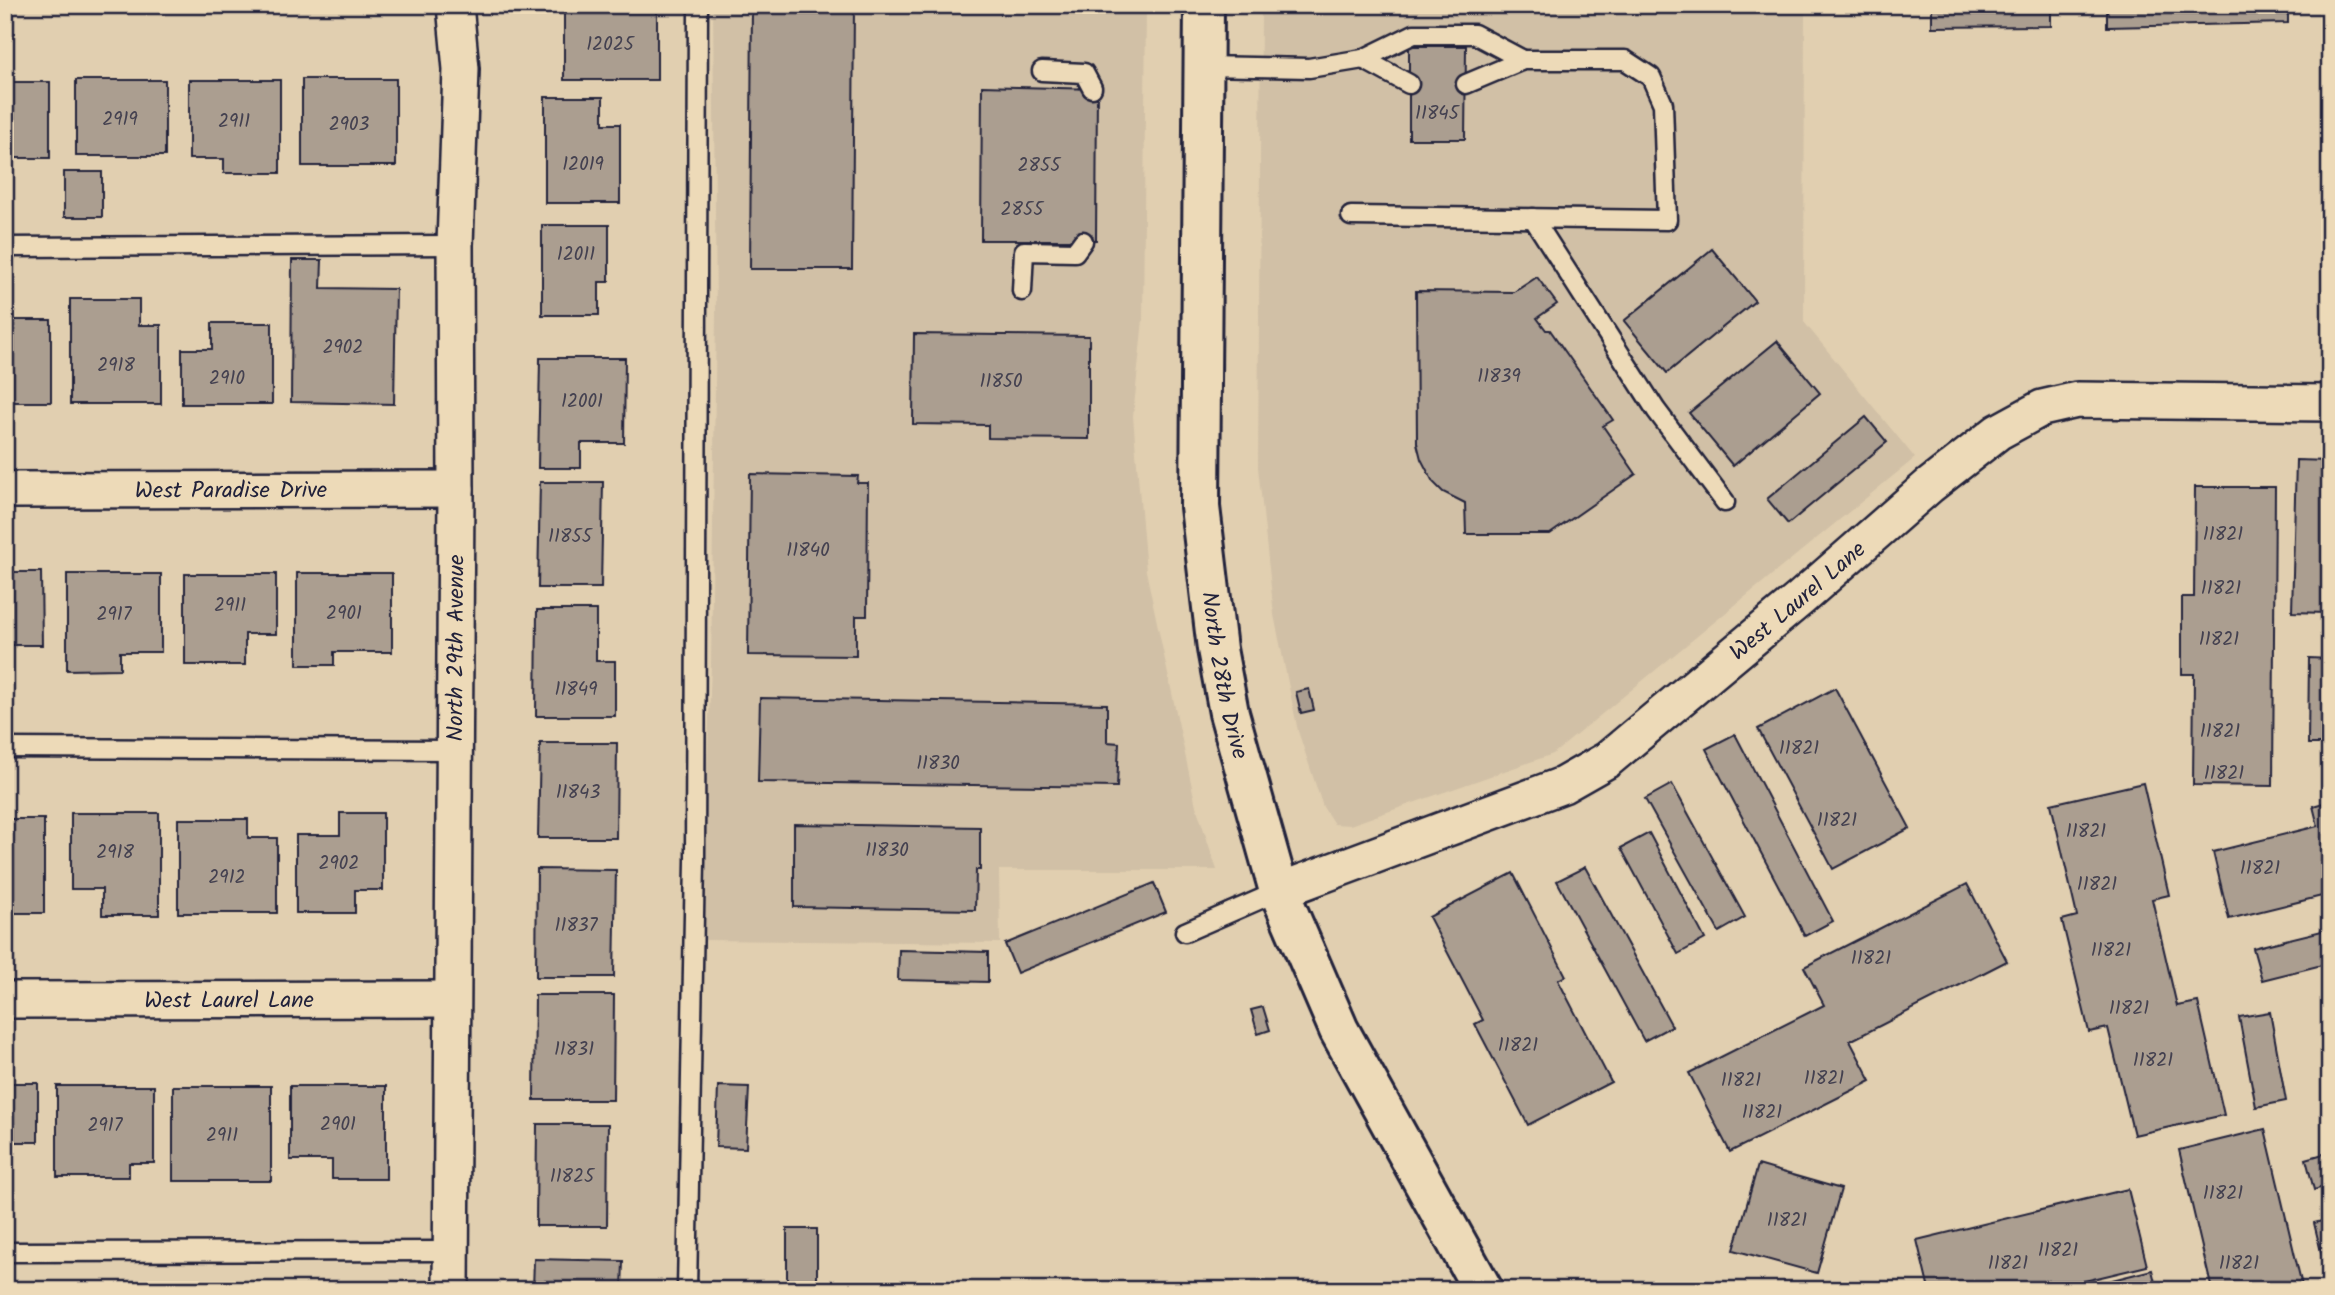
<svg xmlns="http://www.w3.org/2000/svg" width="2335" height="1295" font-family="Kalam,sans-serif">
  <style>
    .built { fill: #d1c0a6 }
    .building { fill: #ab9e90; stroke: #22223b; stroke-width: 2 }
    .lines { fill: none; stroke-linecap: round; stroke-linejoin: round }
    .service-casing { stroke: #22223b; stroke-width: 23 }
    .minor-casing { stroke: #22223b; stroke-width: 40 }
    .tertiary-casing { stroke: #22223b; stroke-width: 44 }
    .service { stroke: #eddab8; stroke-width: 18 }
    .minor { stroke: #eddab8; stroke-width: 35 }
    .tertiary { stroke: #eddab8; stroke-width: 38 }
    .labels { text-anchor: middle; stroke-width: 5; stroke-linejoin: round; paint-order: stroke }
    .number-label { font-size: 19px; fill: #444150 }
    .street-label { font-size: 23px; fill: #22223b; stroke: #eddab8 }
  </style>
  <rect width="100%" height="100%" fill="#e1cfb0"/>
  <filter id="ink" filterUnits="userSpaceOnUse"><feTurbulence type="fractalNoise" baseFrequency=".0143" numOctaves="2"/><feDisplacementMap in="SourceGraphic" scale="14" xChannelSelector="R" yChannelSelector="G"/><feConvolveMatrix kernelMatrix="1 2 1 2 8 2 1 2 1" color-interpolation-filters="sRGB"/></filter>
  <g filter="url(#ink)">
    <!-- built -->
    <g class="built">
      <polygon points="713,5 1146,5 1143,320 1133,416 1146,571 1196,806 1217,870 999,870 1000,943 704,940 703,876 711,665 716,314"/>
      <polygon points="1261,5 1805,5 1804,322 1915,458 1553,754 1350,825 1334,824 1323,807 1298,731 1274,615 1258,467"/>
    </g>
    <!-- building -->
    <g class="building">
      <rect x="564" y="5" width="93" height="75"/>
      <polygon points="752,5 854,5 852,269 750,269"/>
      <polygon points="1932,5 2051,5 2051,26 1932,27"/>
      <polygon points="2107,5 2288,5 2288,23 2107,27"/>
      <polygon points="1409,46 1466,46 1465,139 1409,139"/>
      <rect x="302" y="79" width="94" height="87"/>
      <rect x="76" y="80" width="89" height="76"/>
      <polygon points="189,80 280,80 280,173 224,173 224,159 189,159"/>
      <polygon points="5,82 50,82 50,158 13,158 13,139 5,139"/>
      <polygon points="982,86 1097,89 1096,240 981,240"/>
      <polygon points="545,97 603,97 603,124 620,124 620,203 545,203"/>
      <rect x="64" y="172" width="38" height="45"/>
      <polygon points="542,225 609,225 609,282 599,282 599,315 542,315"/>
      <polygon points="1712,249 1755,301 1667,373 1624,321"/>
      <polygon points="292,260 322,260 321,288 396,289 394,404 291,402"/>
      <polygon points="1537,277 1557,304 1537,318 1546,330 1550,330 1613,420 1603,426 1636,474 1550,534 1466,534 1465,503 1443,492 1433,482 1421,459 1417,443 1416,291 1514,292"/>
      <polygon points="70,299 139,299 139,325 161,325 161,404 70,404"/>
      <rect x="5" y="320" width="46" height="82"/>
      <polygon points="212,323 272,323 272,404 182,404 182,349 212,349"/>
      <polygon points="914,334 1089,336 1089,439 988,438 988,425 913,424"/>
      <polygon points="1777,341 1820,393 1733,466 1689,413"/>
      <polygon points="540,358 625,358 624,443 581,443 581,468 538,468"/>
      <polygon points="1866,417 1887,442 1788,524 1767,499"/>
      <polygon points="2296,460 2329,461 2326,613 2292,612"/>
      <polygon points="750,474 858,476 857,483 868,483 867,616 856,616 856,656 748,655"/>
      <polygon points="540,482 603,482 601,588 538,588"/>
      <polygon points="2195,487 2275,487 2273,786 2193,785 2194,674 2182,674 2182,597 2194,597"/>
      <polygon points="5,572 41,572 42,645 7,645 7,676"/>
      <polygon points="297,573 392,573 392,652 334,652 334,665 297,665"/>
      <polygon points="67,574 161,574 161,652 120,652 120,669 67,670"/>
      <polygon points="185,574 276,574 276,634 245,634 245,665 185,665"/>
      <polygon points="537,610 596,610 596,661 615,661 615,716 536,716"/>
      <polygon points="2309,658 2330,659 2330,744 2308,744"/>
      <polygon points="1835,688 1910,828 1833,869 1758,729"/>
      <polygon points="1309,689 1314,710 1301,713 1296,692"/>
      <polygon points="760,698 1107,704 1107,742 1119,743 1117,787 758,782"/>
      <polygon points="1735,734 1833,921 1805,936 1706,749"/>
      <polygon points="540,743 617,743 616,838 538,838"/>
      <polygon points="2143,783 2169,895 2152,899 2177,1006 2198,1002 2224,1115 2134,1135 2108,1028 2089,1032 2062,920 2077,916 2051,804"/>
      <polygon points="1672,784 1745,917 1719,932 1645,799"/>
      <polygon points="2330,801 2330,894 2229,919 2213,852 2318,826 2313,806"/>
      <polygon points="71,813 159,813 159,915 102,915 102,889 71,889"/>
      <polygon points="340,813 383,813 383,890 355,890 355,913 296,913 296,835 340,835"/>
      <rect x="5" y="819" width="39" height="94"/>
      <polygon points="178,819 248,819 248,838 277,838 277,913 178,913"/>
      <polygon points="794,824 980,827 980,870 976,870 975,910 794,907"/>
      <polygon points="1649,833 1705,939 1678,954 1621,848"/>
      <polygon points="1585,867 1672,1026 1644,1041 1557,881"/>
      <polygon points="537,869 616,870 614,977 536,977"/>
      <polygon points="1513,873 1566,976 1558,980 1611,1082 1528,1125 1475,1024 1483,1020 1429,917"/>
      <polygon points="1154,883 1166,912 1017,973 1005,944"/>
      <polygon points="1967,884 2007,961 1850,1041 1871,1081 1730,1152 1689,1073 1824,1005 1804,967"/>
      <polygon points="2330,929 2330,963 2262,980 2253,948"/>
      <polygon points="899,950 988,952 988,982 898,980"/>
      <polygon points="535,995 614,995 613,1100 534,1100"/>
      <polygon points="1263,1007 1270,1030 1258,1034 1251,1010"/>
      <polygon points="2270,1012 2286,1101 2256,1107 2239,1017"/>
      <rect x="5" y="1083" width="33" height="59"/>
      <polygon points="57,1086 154,1086 154,1163 129,1163 129,1177 57,1177"/>
      <rect x="173" y="1086" width="98" height="95"/>
      <polygon points="290,1086 386,1086 386,1179 332,1179 332,1160 290,1160"/>
      <polygon points="718,1086 749,1087 746,1148 716,1147"/>
      <polygon points="537,1124 608,1124 607,1226 536,1226"/>
      <polygon points="2265,1129 2303,1290 2212,1290 2179,1150"/>
      <polygon points="2330,1152 2330,1185 2314,1190 2306,1159"/>
      <polygon points="1758,1165 1841,1189 1817,1273 1734,1250"/>
      <polygon points="2128,1189 2147,1266 2047,1290 1929,1290 1917,1240"/>
      <polygon points="2330,1219 2330,1289 2314,1223"/>
      <rect x="787" y="1229" width="30" height="59"/>
      <polygon points="534,1259 623,1261 622,1290 533,1290"/>
      <polygon points="2152,1270 2157,1290 2110,1290 2108,1281"/>
    </g>
    <g class="lines">
      <!-- service casing -->
      <g class="service-casing">
        <g id="service">
          <polyline points="1363,59 1409,84"/>
          <polyline points="1203,66 1309,68 1363,59 1414,34 1474,34 1523,60"/>
          <polyline points="1042,71 1084,73 1092,88"/>
          <polyline points="1351,216 1667,220 1663,104 1651,77 1625,60 1523,60 1466,84"/>
          <polyline points="1533,218 1656,410 1725,502"/>
          <polyline points="5,247 455,245"/>
          <polyline points="1022,291 1024,251 1075,252 1083,241"/>
          <polyline points="5,748 453,750"/>
          <polyline points="1185,932 1279,891"/>
          <polyline points="5,1252 452,1251"/>
          <polyline points="687,1290 695,861 698,5"/>
        </g>
      </g>
      <!-- minor casing -->
      <g class="minor-casing">
        <g id="minor">
          <path id="s1" d="M5,490L456,489"/>
          <path id="s2" d="M1279,891L1563,785L1607,760L1801,598L1929,486L1998,432L2042,408L2077,400L2330,403"/>
          <path id="s3" d="M5,1000L452,999"/>
          <path id="s4" d="M451,1290L456,489L455,245L461,69L455,5"/>
        </g>
      </g>
      <!-- tertiary casing -->
      <g class="tertiary-casing">
        <g id="tertiary">
          <path id="s5" d="M1204,5L1200,507L1217,649L1229,713L1279,891L1339,1030L1483,1290"/>
        </g>
      </g>
      <!-- service -->
      <use href="#service" class="service"/>
      <!-- minor -->
      <use href="#minor" class="minor"/>
      <!-- tertiary -->
      <use href="#tertiary" class="tertiary"/>
    </g>
  </g>
  <g class="labels">
    <!-- number labels -->
    <g class="number-label">
      <text x="610" y="50">12025</text>
      <text x="1437" y="119">11845</text>
      <text x="120" y="125">2919</text>
      <text x="234" y="127">2911</text>
      <text x="349" y="130">2903</text>
      <text x="583" y="170">12019</text>
      <text x="1039" y="171">2855</text>
      <text x="1022" y="215">2855</text>
      <text x="576" y="260">12011</text>
      <text x="343" y="353">2902</text>
      <text x="116" y="371">2918</text>
      <text x="1499" y="382">11839</text>
      <text x="227" y="384">2910</text>
      <text x="1001" y="387">11850</text>
      <text x="582" y="407">12001</text>
      <text x="2223" y="540">11821</text>
      <text x="570" y="542">11855</text>
      <text x="808" y="556">11840</text>
      <text x="2221" y="594">11821</text>
      <text x="230" y="611">2911</text>
      <text x="344" y="619">2901</text>
      <text x="114" y="620">2917</text>
      <text x="2219" y="645">11821</text>
      <text x="576" y="695">11849</text>
      <text x="2220" y="737">11821</text>
      <text x="1799" y="754">11821</text>
      <text x="938" y="769">11830</text>
      <text x="2224" y="779">11821</text>
      <text x="578" y="798">11843</text>
      <text x="1837" y="826">11821</text>
      <text x="2086" y="837">11821</text>
      <text x="887" y="856">11830</text>
      <text x="115" y="858">2918</text>
      <text x="339" y="869">2902</text>
      <text x="2260" y="874">11821</text>
      <text x="227" y="883">2912</text>
      <text x="2097" y="890">11821</text>
      <text x="576" y="931">11837</text>
      <text x="2111" y="956">11821</text>
      <text x="1871" y="964">11821</text>
      <text x="2129" y="1014">11821</text>
      <text x="1518" y="1051">11821</text>
      <text x="574" y="1055">11831</text>
      <text x="2153" y="1066">11821</text>
      <text x="1824" y="1084">11821</text>
      <text x="1741" y="1086">11821</text>
      <text x="1762" y="1118">11821</text>
      <text x="338" y="1130">2901</text>
      <text x="105" y="1131">2917</text>
      <text x="222" y="1141">2911</text>
      <text x="572" y="1182">11825</text>
      <text x="2223" y="1199">11821</text>
      <text x="1787" y="1226">11821</text>
      <text x="2058" y="1256">11821</text>
      <text x="2008" y="1269">11821</text>
      <text x="2239" y="1269">11821</text>
    </g>
    <!-- street labels -->
    <g class="street-label">
      <text dy="8" stroke="none"><textPath href="#s1" startOffset="226">West Paradise Drive</textPath></text>
      <text dy="8" stroke="none"><textPath href="#s2" startOffset="602">West Laurel Lane</textPath></text>
      <text dy="8" stroke="none"><textPath href="#s4" startOffset="642">North 29th Avenue</textPath></text>
      <text dy="8" stroke="none"><textPath href="#s5" startOffset="672">North 28th Drive</textPath></text>
      <text dy="8" stroke="none"><textPath href="#s3" startOffset="224">West Laurel Lane</textPath></text>
    </g>
  </g>
  <!-- margin -->
  <rect width="2335" height="1295" fill="none" stroke="#eddab8" stroke-width="28"/>
  <rect x="14" y="14" width="2307" height="1267" fill="none" stroke="#22223b" stroke-width="2.5" filter="url(#ink)"/>
</svg>
